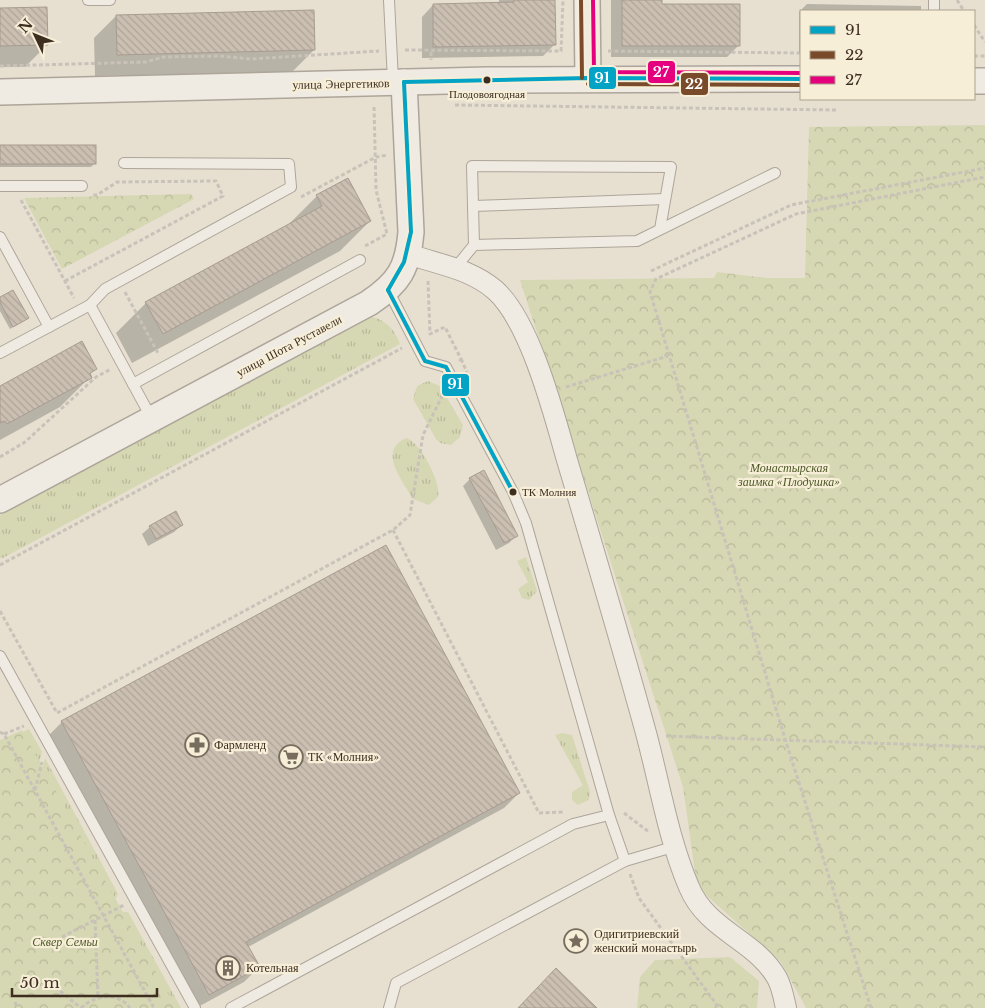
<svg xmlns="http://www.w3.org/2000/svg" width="985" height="1008" font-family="'Libre Baskerville',serif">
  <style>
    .grass { fill: url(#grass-tufts) }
    .forest { fill: url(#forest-crowns) }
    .shadow { fill: #0003 }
    .building { fill: url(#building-back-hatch); stroke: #a89c90 }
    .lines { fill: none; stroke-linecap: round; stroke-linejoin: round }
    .service-casing { stroke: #ada599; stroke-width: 12 }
    .minor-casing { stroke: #ada599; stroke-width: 22 }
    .tertiary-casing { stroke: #ada599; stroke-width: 28 }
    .path { stroke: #c8c2b9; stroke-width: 3; stroke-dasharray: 4 2.5; stroke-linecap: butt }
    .service { stroke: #efebe3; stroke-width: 10 }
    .minor { stroke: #efebe3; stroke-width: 20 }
    .tertiary { stroke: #efebe3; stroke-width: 25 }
    .bus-1-casing { stroke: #f7eed8; stroke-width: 8 }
    .bus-2-casing { stroke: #f7eed8; stroke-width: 8 }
    .bus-3-casing { stroke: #f7eed8; stroke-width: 8 }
    .bus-1 { stroke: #03a3c5; stroke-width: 4 }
    .bus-2 { stroke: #7a4b2a; stroke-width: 4 }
    .bus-3 { stroke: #e5007d; stroke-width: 4 }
    .bus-dot { fill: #3d2e20; stroke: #f7eed8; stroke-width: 2 }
    .labels { text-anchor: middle; stroke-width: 4.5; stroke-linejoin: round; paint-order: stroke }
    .bus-label { font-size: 11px; fill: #3d2e20; stroke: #f7eed8 }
    .street-label { font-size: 12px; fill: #3d2e20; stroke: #f7eed8 }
    .park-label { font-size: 12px; font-style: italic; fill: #4d5a26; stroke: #f7eed8 }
    .poi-label { font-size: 12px; fill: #3d2e20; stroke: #f7eed8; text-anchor: start }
    .line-badge { stroke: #f7eed8; stroke-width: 2 }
    .badge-label { font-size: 14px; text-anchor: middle; font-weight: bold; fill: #fff }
  </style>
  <defs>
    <pattern id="grass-tufts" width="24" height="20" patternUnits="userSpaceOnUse" patternTransform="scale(1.25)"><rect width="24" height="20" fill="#d6d7b3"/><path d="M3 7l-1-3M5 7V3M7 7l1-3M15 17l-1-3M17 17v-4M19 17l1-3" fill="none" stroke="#b9b99a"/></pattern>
    <pattern id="forest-crowns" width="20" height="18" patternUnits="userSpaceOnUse" patternTransform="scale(1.25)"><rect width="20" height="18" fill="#d6d7b3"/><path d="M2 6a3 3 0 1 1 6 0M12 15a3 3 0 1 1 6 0" fill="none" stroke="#b9b99a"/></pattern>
    <pattern id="building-back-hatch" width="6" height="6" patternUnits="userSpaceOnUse" patternTransform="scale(1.25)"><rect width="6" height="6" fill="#cbbfb2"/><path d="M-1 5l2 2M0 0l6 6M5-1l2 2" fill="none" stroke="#afa499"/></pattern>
  </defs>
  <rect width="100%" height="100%" fill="#e7e0d1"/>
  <!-- grass -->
  <g class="grass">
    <path d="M372,317C387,320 395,331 400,344L3,558H0V515Z"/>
    <polygon points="428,381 440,386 463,425 460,437 451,445 440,443 436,439 413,399 417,386"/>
    <path d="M406,438C420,441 442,484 438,497L429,505L413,499C403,481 377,451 406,438Z"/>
    <polygon points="526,557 537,591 529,600 522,598 518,589 528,582 517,561"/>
    <polygon points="29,729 42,752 34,781 12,738"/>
    <polygon points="562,733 572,735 590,792 589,800 578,805 572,800 572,792 583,785 555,735"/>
    <polygon points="45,758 118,894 115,900 38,786"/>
    <polygon points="119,912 128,912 181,1008 160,1008"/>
  </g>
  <!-- forest -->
  <g class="forest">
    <polygon points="985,125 985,1008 806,1008 781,962 697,887 683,787 520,280 714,278 717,272 767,278 805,278 809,127"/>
    <polygon points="191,194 194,199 62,269 24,198"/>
    <polygon points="22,730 176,1008 0,1008 0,740"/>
    <polygon points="730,957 759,981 757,1008 637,1008 640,977 655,960"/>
  </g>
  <!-- shadow -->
  <g class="shadow">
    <polygon points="499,0 553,0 554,45 543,56 422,58 422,17 433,5 499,4"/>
    <polygon points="611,0 661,0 661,5 739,45 727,57 611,57"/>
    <polygon points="807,4 921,6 921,11 801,11 801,53 799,53 799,12"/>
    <polygon points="0,10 47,45 25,67 0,67"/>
    <polygon points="116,16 314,50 292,72 95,76 94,38"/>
    <polygon points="0,146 95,163 91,167 0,167"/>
    <polygon points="317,196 370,221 340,251 132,363 116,333 146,303 287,226"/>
    <polygon points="0,298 27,318 10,329 0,311"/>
    <polygon points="96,369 89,375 90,377 60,407 0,440 0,388"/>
    <polygon points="470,479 517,535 509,543 496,550 463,486"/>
    <polygon points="182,525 174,532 148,546 142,534 150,527"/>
    <polygon points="62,722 519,793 504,808 248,947 259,967 244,982 196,1008 47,737"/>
  </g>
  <!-- building -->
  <g class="building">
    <polygon points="514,0 555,0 556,45 433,47 433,4 514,2"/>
    <polygon points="622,0 662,0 662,4 740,4 740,46 622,46"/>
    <polygon points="47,7 48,45 0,46 0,8"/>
    <polygon points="314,10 315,50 117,55 116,15"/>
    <rect x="0" y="145" width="96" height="19"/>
    <polygon points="348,178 371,221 163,334 145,302 322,206 316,195"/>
    <polygon points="13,290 29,318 13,327 0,302 0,297"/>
    <polygon points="82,341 97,369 90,373 92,378 7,424 5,421 0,423 0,386"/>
    <polygon points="484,470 518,536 504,543 469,478"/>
    <polygon points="176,511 183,525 156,539 149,526"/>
    <polygon points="386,545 520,793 246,942 260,967 209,995 61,721"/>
    <polygon points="556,968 597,1008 518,1008"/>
  </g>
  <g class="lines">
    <!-- service casing -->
    <g class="service-casing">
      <g id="service">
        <polyline points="88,0 110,0"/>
        <polyline points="389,0 393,81"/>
        <polyline points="934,11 934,0"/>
        <polyline points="0,186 82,186"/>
        <polyline points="473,206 665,199"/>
        <polyline points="0,237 49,327"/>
        <polyline points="474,245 472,166 671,167 660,229"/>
        <polyline points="456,267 474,245 637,241 775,173"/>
        <polyline points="90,305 152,419"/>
        <polyline points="0,353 90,305 105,289 291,187 289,164 124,163"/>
        <polyline points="133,384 360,260"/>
        <polyline points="0,656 195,1008"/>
        <polyline points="609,815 625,861"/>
        <polyline points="231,1008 573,824 609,815 526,523 513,492 446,367 425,361 388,290"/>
        <polyline points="389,1008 396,983 625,861 673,847"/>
      </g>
    </g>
    <!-- minor casing -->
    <g class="minor-casing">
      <path id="minor" d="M409,254C439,265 469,268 495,290C530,321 554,414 567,460C594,551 621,642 646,733C660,785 668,838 689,887C707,931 756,940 777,978C782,987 784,999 786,1008"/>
    </g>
    <!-- tertiary casing -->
    <g class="tertiary-casing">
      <g id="tertiary">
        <polyline points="587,0 588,78"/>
        <polyline points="974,81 985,81"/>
        <polyline points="0,92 488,80 801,79"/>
        <path d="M0,500L369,303C399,283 408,268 411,232L404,82"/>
      </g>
    </g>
    <!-- path -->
    <g class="path">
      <polyline points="957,0 964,11"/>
      <polyline points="974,25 985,42"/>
      <polyline points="405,50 561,51 563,0"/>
      <polyline points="608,51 801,53"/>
      <polyline points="431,52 431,60"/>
      <polyline points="974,56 985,56"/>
      <polyline points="0,66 146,62 163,57 220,56 251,59 379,51"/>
      <polyline points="455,105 837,110"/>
      <polyline points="301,197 376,157 388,155"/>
      <polyline points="21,200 74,298"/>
      <polyline points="365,246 387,234 376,190 374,105"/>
      <polyline points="651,271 791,205 985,168"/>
      <polyline points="65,281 223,196 216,181 117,182 97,195 92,195"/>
      <polyline points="428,281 430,334 445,327 461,359 459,362"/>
      <polyline points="125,292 159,355"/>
      <polyline points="461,359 467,372"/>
      <polyline points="566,387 668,356"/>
      <polyline points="0,457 25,442 96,377 111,369"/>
      <polyline points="393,530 539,813 565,812"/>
      <polyline points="0,565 402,348"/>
      <polyline points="0,611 57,713 393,530 410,515 423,435 444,392"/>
      <polyline points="0,732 4,734 154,1008"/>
      <polyline points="4,734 24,726"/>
      <polyline points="666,736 985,747"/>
      <polyline points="35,790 42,762"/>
      <polyline points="624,813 649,832"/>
      <polyline points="630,874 639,898 719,1008"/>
      <polyline points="95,920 98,997"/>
      <polyline points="62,937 124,905"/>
      <polyline points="55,987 81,1008"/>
      <polyline points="15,1002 17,1008"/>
      <path d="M81,1008C95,995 117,991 130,1008"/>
      <polyline points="871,1008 786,742 650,292 656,279 796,214 985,177"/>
    </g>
    <!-- service -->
    <use href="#service" class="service"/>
    <!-- minor -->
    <use href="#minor" class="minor"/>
    <!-- tertiary -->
    <use href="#tertiary" class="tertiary"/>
    <!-- bus-1 casing -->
    <g class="bus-1-casing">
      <g id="bus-1">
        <polyline points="404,82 588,78 801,79"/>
        <polyline points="388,290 425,361 446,367 513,492"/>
        <polyline points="388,290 404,262 411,232 404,82"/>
      </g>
    </g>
    <!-- bus-2 casing -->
    <g class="bus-2-casing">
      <g id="bus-2">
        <polyline points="581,0 582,78"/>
        <polyline points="588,84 801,85"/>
      </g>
    </g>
    <!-- bus-3 casing -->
    <g class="bus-3-casing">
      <polyline id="bus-3" points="593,0 594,72 801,73"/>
    </g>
    <!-- bus-1 -->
    <use href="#bus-1" class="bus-1"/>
    <!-- bus-2 -->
    <use href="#bus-2" class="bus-2"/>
    <!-- bus-3 -->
    <use href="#bus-3" class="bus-3"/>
  </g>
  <!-- icons -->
  <defs>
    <g id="pharmacy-ring" transform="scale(1.25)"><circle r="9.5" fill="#f7eed8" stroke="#786c5e" stroke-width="1.5"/><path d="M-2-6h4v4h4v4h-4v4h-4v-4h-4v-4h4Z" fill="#786c5e"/></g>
    <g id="supermarket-ring" transform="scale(1.25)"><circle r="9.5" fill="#f7eed8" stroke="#786c5e" stroke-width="1.5"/><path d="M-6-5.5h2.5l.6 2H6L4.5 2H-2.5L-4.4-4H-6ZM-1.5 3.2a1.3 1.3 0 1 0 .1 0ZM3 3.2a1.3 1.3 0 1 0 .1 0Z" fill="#786c5e"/></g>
    <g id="sight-ring" transform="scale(1.25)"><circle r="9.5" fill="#f7eed8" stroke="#786c5e" stroke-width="1.5"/><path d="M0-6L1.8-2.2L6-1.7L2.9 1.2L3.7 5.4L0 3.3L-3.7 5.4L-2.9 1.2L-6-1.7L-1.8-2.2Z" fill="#786c5e"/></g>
    <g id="building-ring" transform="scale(1.25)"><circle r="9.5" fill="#f7eed8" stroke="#786c5e" stroke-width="1.5"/><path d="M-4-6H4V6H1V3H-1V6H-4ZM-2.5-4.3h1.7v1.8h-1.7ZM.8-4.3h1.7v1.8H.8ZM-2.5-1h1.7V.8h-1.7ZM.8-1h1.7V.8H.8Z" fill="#786c5e"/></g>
  </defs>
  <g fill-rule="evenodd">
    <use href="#pharmacy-ring" x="197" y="745"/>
    <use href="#supermarket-ring" x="291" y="757"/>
    <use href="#sight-ring" x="576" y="941"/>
    <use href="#building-ring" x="228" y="968"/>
  </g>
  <!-- markers -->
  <g class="bus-dot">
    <circle cx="487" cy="80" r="4.5"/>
    <circle cx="513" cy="492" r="4.5"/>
  </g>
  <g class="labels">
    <!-- bus labels -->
    <g class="bus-label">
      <text x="487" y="98">Плодовоягодная</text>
      <text x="522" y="496" text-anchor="start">ТК Молния</text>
    </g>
    <!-- street labels -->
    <g class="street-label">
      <text transform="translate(341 84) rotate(-1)" y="4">улица Энергетиков</text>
      <text transform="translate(289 346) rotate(-28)" y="4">улица Шота Руставели</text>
    </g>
    <!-- park labels -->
    <g class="park-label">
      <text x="789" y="472">Монастырская<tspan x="789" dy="14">заимка «Плодушка»</tspan></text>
      <text x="65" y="946">Сквер Семьи</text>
    </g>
    <!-- poi labels -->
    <g class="poi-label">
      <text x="214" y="749">Фармленд</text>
      <text x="308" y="761">ТК «Молния»</text>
      <text x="594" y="938">Одигитриевский<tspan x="594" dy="14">женский монастырь</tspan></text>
      <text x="246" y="972">Котельная</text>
    </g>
  </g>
  <g class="line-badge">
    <rect x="647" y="60" width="29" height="24" rx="5" fill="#e5007d"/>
    <rect x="588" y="66" width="29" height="24" rx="5" fill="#03a3c5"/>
    <rect x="680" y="72" width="29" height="24" rx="5" fill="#7a4b2a"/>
    <rect x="441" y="373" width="29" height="24" rx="5" fill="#03a3c5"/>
  </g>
  <g class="badge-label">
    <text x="661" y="77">27</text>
    <text x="602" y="83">91</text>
    <text x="694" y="89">22</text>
    <text x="455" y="389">91</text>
  </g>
  <!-- legend -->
  <rect x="800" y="10" width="175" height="90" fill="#f7eed8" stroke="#ada18e"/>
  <rect x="810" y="26" width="25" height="8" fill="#03a3c5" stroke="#ada18e"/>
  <text x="845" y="35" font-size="15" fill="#3d2e20">91</text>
  <rect x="810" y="51" width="25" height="8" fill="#7a4b2a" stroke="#ada18e"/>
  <text x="845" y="60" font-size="15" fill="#3d2e20">22</text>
  <rect x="810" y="76" width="25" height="8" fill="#e5007d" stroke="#ada18e"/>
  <text x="845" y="85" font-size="15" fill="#3d2e20">27</text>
  <!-- north arrow -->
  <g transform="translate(35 35) rotate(313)" stroke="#f7eed8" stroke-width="4" paint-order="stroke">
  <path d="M0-4L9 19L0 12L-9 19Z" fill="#3d2e20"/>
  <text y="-8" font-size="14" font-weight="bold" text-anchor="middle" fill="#3d2e20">N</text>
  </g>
  <!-- scale -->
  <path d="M12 988v8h145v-8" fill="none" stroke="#3d2e20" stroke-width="2.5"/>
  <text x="20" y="988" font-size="15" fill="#3d2e20" stroke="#f7eed8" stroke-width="4" paint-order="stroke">50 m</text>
</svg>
